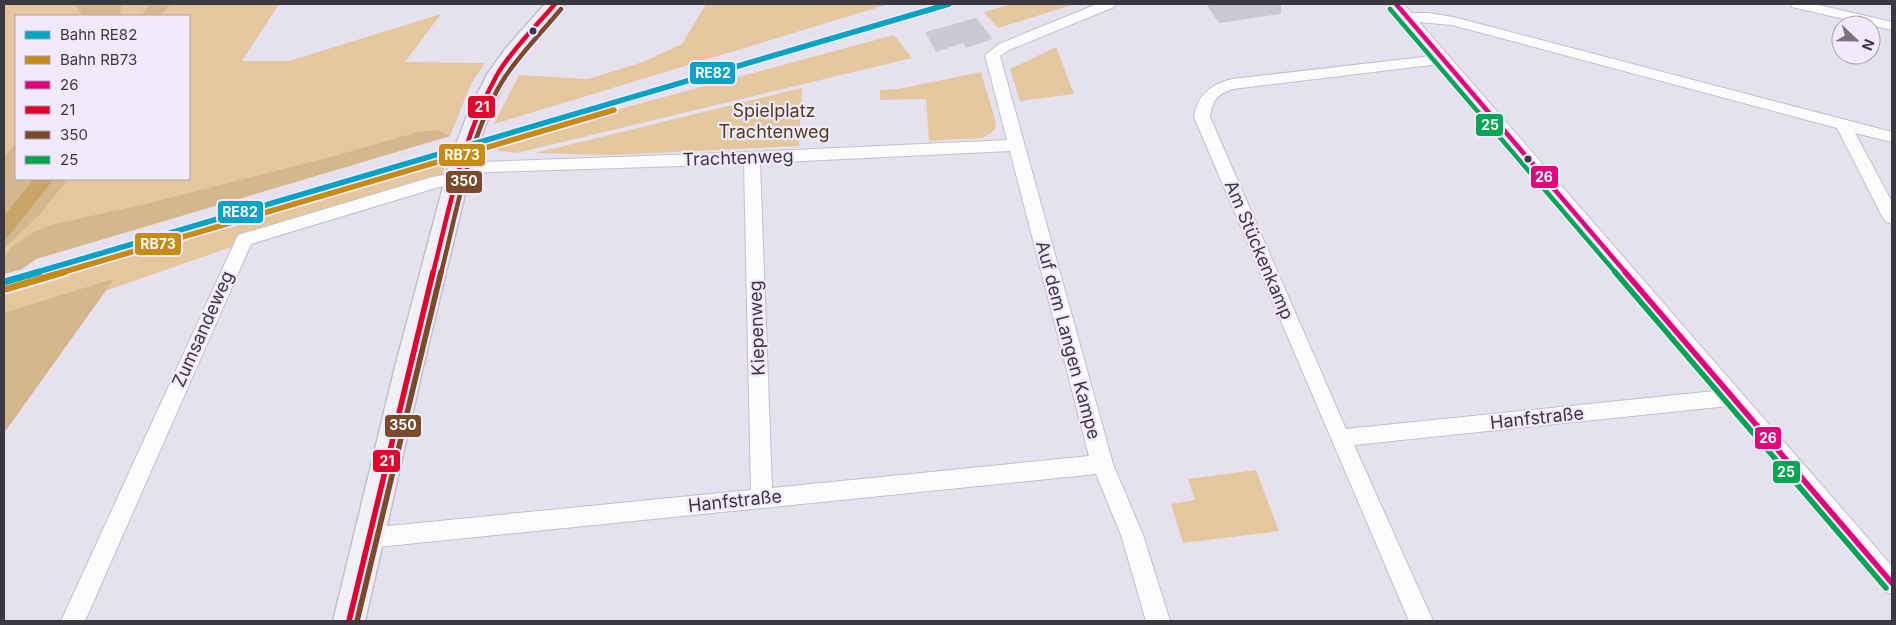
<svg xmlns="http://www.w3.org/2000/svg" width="1896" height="625" font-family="Inter,sans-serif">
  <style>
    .green { fill: #e4c79f; fill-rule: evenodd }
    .forest { fill: #d4b78c }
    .water { fill: #c9a469 }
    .building { fill: #ccc8d2 }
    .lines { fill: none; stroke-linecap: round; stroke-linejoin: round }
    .minor-casing { stroke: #c3c0ca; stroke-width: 2 }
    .secondary-casing { stroke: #c3c0ca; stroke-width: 3 }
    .minor { fill: #fbfafc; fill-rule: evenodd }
    .secondary { fill: #f2f0f5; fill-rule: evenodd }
    .bus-1-far1-casing { stroke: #f1e9fd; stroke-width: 8 }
    .bus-1-casing { stroke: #f1e9fd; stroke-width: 9 }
    .bus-2-far1-casing { stroke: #f1e9fd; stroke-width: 8 }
    .bus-2-casing { stroke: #f1e9fd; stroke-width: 9 }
    .bus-3-far1-casing { stroke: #f1e9fd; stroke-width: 8 }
    .bus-3-casing { stroke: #f1e9fd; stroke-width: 9 }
    .bus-4-far1-casing { stroke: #f1e9fd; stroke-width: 8 }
    .bus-4-casing { stroke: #f1e9fd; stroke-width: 9 }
    .bus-1-far1 { stroke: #e5007d; stroke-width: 4.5 }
    .bus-1 { stroke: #e5007d; stroke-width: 5.5 }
    .bus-2-far1 { stroke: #e4002b; stroke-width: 4.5 }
    .bus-2 { stroke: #e4002b; stroke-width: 5.5 }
    .bus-3-far1 { stroke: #7a4b2a; stroke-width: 4.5 }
    .bus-3 { stroke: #7a4b2a; stroke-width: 5.5 }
    .bus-4-far1 { stroke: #00a651; stroke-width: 4.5 }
    .bus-4 { stroke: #00a651; stroke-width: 5.5 }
    .rail-1-far1-casing { stroke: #f1e9fd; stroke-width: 9 }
    .rail-1-casing { stroke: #f1e9fd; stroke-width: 11 }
    .rail-2-far1-casing { stroke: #f1e9fd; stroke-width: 9 }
    .rail-2-casing { stroke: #f1e9fd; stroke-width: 11 }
    .rail-1-far1 { stroke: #03a3c7; stroke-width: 5.5 }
    .rail-1 { stroke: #03a3c7; stroke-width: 7 }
    .rail-2-far1 { stroke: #c88a10; stroke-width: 5.5 }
    .rail-2 { stroke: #c88a10; stroke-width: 7 }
    .bus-dot { fill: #3c3842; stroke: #f1e9fd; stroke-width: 2 }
    .labels { text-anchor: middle; stroke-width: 4.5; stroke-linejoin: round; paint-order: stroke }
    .park-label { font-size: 18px; fill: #523d18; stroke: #f1e9fd }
    .street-label { font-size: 18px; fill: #3c3842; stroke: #f1e9fd }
    .line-badge { stroke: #f1e9fd; stroke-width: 2 }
    .badge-label { font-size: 14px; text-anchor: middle; font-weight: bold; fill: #fff }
  </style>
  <rect width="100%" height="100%" fill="#e6e1ee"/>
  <!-- green -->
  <g class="green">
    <path d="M4,4H279L242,61H289L441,14L405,62L485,63L471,84L450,136L36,259L22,269L4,274ZM16,16H189V179H16Z"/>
    <polygon points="706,4 889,4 494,124 519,75 588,79 643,62 682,44"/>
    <polygon points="1012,4 1075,4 998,28 984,12"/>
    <polygon points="894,35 912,58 517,153 499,151 490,144"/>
    <polygon points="1056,47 1074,94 1020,101 1010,69"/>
    <polygon points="981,72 996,123 995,130 983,138 929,141 926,99 880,100 880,90 898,89"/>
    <polygon points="802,88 799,146 611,155 535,153"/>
    <polygon points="445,157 443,175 241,235 237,245 105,291 4,433 4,289"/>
    <polygon points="1256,470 1279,531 1183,543 1171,504 1195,500 1188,479"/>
  </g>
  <!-- forest -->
  <g class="forest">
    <polygon points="75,4 121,4 120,16 83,16"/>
    <polygon points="150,4 171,4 160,16 141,16"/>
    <polygon points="438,130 450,136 36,259 22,269 4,274 4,258 10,248 32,233 50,225 141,205 331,157 418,132"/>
    <polygon points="16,144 16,179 34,179 4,215 4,156"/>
    <polygon points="54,179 68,179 40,214 4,249 4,242"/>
    <polygon points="113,279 112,282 4,433 4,313"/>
  </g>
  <!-- water -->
  <polygon class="water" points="34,179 54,179 4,242 4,215"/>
  <!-- building -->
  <g class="building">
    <polygon points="1206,4 1281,4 1281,14 1219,23"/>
    <polygon points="976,18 993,39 966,48 963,43 936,52 925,32"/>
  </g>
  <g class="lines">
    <!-- minor casing -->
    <g class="minor-casing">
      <g id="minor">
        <path d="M1097,4H1116L1114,7L1009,50L1000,56L1113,464L1143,535L1170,621H1146L1121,535L1096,474L368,548L360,545L357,538L360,531L368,528L751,490L744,164L460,173L454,171L452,167L454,163L752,152L1007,140L985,55L999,44ZM1010,151L1089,456L772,488L760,163Z"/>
        <path d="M1389,4H1403L1412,13H1428L1453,17L1892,132V142L1855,133L1892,202V224L1886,222L1883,218L1837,128L1452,25L1419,22L1892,566V594L1884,591L1728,406L1354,445L1433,621H1409L1194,117C1198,94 1210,85 1232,79L1432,56ZM1439,64L1715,391L1346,429L1210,117C1212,101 1217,94 1233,89Z"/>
        <polygon points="1790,4 1814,4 1892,22 1892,30 1792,7"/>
        <polygon points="456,173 462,175 464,179 462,183 439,187 251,244 85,621 61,621 238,235 432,177"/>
      </g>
    </g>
    <!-- secondary casing -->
    <g class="secondary-casing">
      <polygon id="secondary" points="545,4 565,4 509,74 492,108 474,157 423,367 365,621 333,621 395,367 451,157 470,108 488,73 506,48"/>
    </g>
    <!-- minor -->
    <use href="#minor" class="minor"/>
    <!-- secondary -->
    <use href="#secondary" class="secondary"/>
    <!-- bus-1-far1 casing -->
    <g class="bus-1-far1-casing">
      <polyline id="bus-1-far1" points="1396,4 1626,273"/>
    </g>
    <!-- bus-1 casing -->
    <g class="bus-1-casing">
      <polyline id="bus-1" points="1625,272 1892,583"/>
    </g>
    <!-- bus-2-far1 casing -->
    <g class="bus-2-far1-casing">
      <path id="bus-2-far1" d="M433,273C450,206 463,135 497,75C509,53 538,24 555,4"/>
    </g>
    <!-- bus-2 casing -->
    <g class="bus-2-casing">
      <polyline id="bus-2" points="349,621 433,272"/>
    </g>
    <!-- bus-3-far1 casing -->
    <g class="bus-3-far1-casing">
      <path id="bus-3-far1" d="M441,273C457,211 470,131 505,77C521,53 543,31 561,9"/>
    </g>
    <!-- bus-3 casing -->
    <g class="bus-3-casing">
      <polyline id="bus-3" points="357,621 441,272"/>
    </g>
    <!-- bus-4-far1 casing -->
    <g class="bus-4-far1-casing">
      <polyline id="bus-4-far1" points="1390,9 1616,273"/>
    </g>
    <!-- bus-4 casing -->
    <g class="bus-4-casing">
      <polyline id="bus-4" points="1615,272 1886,588"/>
    </g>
    <!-- bus-1-far1 -->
    <use href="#bus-1-far1" class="bus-1-far1"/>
    <!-- bus-1 -->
    <use href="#bus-1" class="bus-1"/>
    <!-- bus-2-far1 -->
    <use href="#bus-2-far1" class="bus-2-far1"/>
    <!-- bus-2 -->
    <use href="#bus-2" class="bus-2"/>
    <!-- bus-3-far1 -->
    <use href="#bus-3-far1" class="bus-3-far1"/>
    <!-- bus-3 -->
    <use href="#bus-3" class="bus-3"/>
    <!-- bus-4-far1 -->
    <use href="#bus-4-far1" class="bus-4-far1"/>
    <!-- bus-4 -->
    <use href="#bus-4" class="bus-4"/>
    <!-- rail-1-far1 casing -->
    <g class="rail-1-far1-casing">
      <polyline id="rail-1-far1" points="34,273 949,4"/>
    </g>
    <!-- rail-1 casing -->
    <g class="rail-1-casing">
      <polyline id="rail-1" points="4,282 39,272"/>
    </g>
    <!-- rail-2-far1 casing -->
    <g class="rail-2-far1-casing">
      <polyline id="rail-2-far1" points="60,273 614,110"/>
    </g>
    <!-- rail-2 casing -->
    <g class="rail-2-casing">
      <polyline id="rail-2" points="6,289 64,272"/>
    </g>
    <!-- rail-1-far1 -->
    <use href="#rail-1-far1" class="rail-1-far1"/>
    <!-- rail-1 -->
    <use href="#rail-1" class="rail-1"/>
    <!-- rail-2-far1 -->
    <use href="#rail-2-far1" class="rail-2-far1"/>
    <!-- rail-2 -->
    <use href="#rail-2" class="rail-2"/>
  </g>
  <!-- markers -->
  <g class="bus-dot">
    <circle cx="533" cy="31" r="4.5"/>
    <circle cx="1528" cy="159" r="4.5"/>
  </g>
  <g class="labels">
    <!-- park labels -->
    <g class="park-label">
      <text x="774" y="117">Spielplatz<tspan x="774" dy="21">Trachtenweg</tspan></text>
    </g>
    <!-- street labels -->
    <g class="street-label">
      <text transform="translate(738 158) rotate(-2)" y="6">Trachtenweg</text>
      <text transform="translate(1259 250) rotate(67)" y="6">Am Stückenkamp</text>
      <text transform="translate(757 328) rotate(-92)" y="6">Kiepenweg</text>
      <text transform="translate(203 329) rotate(-66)" y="6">Zumsandeweg</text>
      <text transform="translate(1068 340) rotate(75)" y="6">Auf dem Langen Kampe</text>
      <text transform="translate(1537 418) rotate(-6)" y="6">Hanfstraße</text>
      <text transform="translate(735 501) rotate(-6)" y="6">Hanfstraße</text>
    </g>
  </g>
  <g class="line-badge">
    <rect x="689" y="61" width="47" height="24" rx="5" fill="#03a3c7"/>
    <rect x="467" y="95" width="29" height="24" rx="5" fill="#e4002b"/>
    <rect x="1475" y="113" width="29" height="24" rx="5" fill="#00a651"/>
    <rect x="438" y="143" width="48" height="24" rx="5" fill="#c88a10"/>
    <rect x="1530" y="165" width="29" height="24" rx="5" fill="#e5007d"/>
    <rect x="445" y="170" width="38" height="24" rx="5" fill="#7a4b2a"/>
    <rect x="217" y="200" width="47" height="24" rx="5" fill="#03a3c7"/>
    <rect x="134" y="232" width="48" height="24" rx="5" fill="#c88a10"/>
    <rect x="384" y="414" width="38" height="24" rx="5" fill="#7a4b2a"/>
    <rect x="1754" y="426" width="28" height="24" rx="5" fill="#e5007d"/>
    <rect x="372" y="449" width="29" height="24" rx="5" fill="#e4002b"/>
    <rect x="1772" y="460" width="29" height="24" rx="5" fill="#00a651"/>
  </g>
  <g class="badge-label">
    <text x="713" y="78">RE82</text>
    <text x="482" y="112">21</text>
    <text x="1490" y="130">25</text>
    <text x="462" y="160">RB73</text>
    <text x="1544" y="182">26</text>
    <text x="464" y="186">350</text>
    <text x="240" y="217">RE82</text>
    <text x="158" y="249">RB73</text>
    <text x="403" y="430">350</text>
    <text x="1768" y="443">26</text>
    <text x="387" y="466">21</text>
    <text x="1786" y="477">25</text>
  </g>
  <!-- border -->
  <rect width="1896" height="625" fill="none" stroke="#3c3842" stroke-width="10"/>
  <!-- legend -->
  <rect x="15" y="15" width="175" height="165" fill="#f1e9fd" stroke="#a9a2b2"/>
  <rect x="25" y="31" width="25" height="8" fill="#03a3c7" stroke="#a9a2b2"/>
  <text x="60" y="40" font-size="15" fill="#3c3842">Bahn RE82</text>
  <rect x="25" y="56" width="25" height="8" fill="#c88a10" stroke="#a9a2b2"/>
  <text x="60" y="65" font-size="15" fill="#3c3842">Bahn RB73</text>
  <rect x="25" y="81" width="25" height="8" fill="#e5007d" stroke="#a9a2b2"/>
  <text x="60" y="90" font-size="15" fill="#3c3842">26</text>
  <rect x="25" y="106" width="25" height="8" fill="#e4002b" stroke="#a9a2b2"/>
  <text x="60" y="115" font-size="15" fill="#3c3842">21</text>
  <rect x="25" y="131" width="25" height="8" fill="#7a4b2a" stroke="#a9a2b2"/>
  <text x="60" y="140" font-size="15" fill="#3c3842">350</text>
  <rect x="25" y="156" width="25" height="8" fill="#00a651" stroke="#a9a2b2"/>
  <text x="60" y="165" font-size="15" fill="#3c3842">25</text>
  <!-- north arrow -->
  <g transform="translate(1856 40) rotate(112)"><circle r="24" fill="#f1e9fd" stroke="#a9a2b2"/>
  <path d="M0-4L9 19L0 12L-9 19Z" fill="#78737e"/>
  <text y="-8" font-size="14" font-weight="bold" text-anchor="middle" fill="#3c3842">N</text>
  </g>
</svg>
